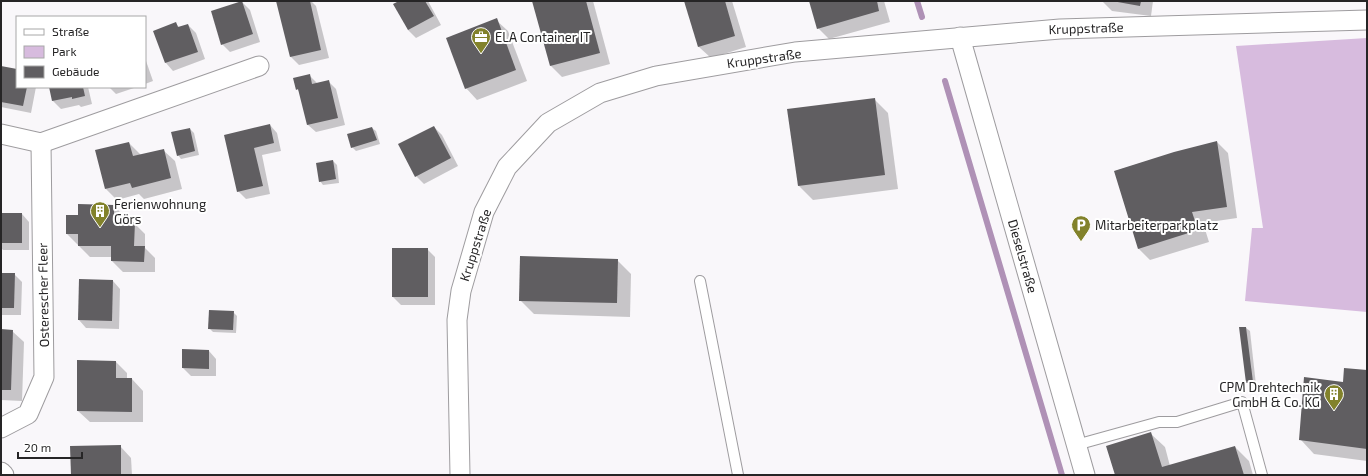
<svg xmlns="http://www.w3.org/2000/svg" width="1368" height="476" font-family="'Exo 2',sans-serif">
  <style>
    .green { fill: #d7bbde }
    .shadow { fill: #0003 }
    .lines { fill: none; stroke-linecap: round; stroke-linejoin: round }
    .stream { stroke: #af91b6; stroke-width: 6 }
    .building { fill: #605e61 }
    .service-casing { stroke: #9e9c9f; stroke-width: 12 }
    .minor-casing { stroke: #9e9c9f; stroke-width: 21 }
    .service { stroke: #fff; stroke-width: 10 }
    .minor { stroke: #fff; stroke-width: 19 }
    .labels { text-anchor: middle; stroke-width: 4; stroke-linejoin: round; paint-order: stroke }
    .street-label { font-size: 13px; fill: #262526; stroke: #fff }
    .poi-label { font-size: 13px; fill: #262526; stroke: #fff; text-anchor: start }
  </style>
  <rect width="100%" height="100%" fill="#f9f7fa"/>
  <!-- green -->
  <polygon class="green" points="1367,38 1367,312 1245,301 1252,228 1263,228 1236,46"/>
  <!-- shadow -->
  <g class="shadow">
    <polygon points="277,1 311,1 316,6 329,58 299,65 291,57"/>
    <polygon points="401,1 428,1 441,25 416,38 408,30"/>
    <polygon points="533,1 593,1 610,64 562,77 551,66"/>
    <polygon points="686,1 732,1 746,47 711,58 699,47"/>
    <polygon points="810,1 884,1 890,22 829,39 818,28"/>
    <polygon points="1102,1 1153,1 1151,16 1112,11"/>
    <polygon points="242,2 250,10 260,42 230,52 222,44"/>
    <polygon points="496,20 508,31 527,81 477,100 466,88"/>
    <polygon points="176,24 180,28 188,25 196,33 205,59 173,71 166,63"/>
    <polygon points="145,58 153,81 145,84"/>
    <polygon points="1,67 17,70 17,87 36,87 31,113 1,107"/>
    <polygon points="309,75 318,84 328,81 336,89 345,125 316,132 308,125 300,92 297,89"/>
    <polygon points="50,87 88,87 92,104 81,107 79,105 61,109 53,101"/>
    <polygon points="109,87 137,87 116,94"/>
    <polygon points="874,99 888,113 898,189 813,200 799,186 789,110"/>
    <polygon points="270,125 277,133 281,151 262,155 270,194 246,199 238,191 225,136"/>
    <polygon points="434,127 442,135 458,166 424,184 416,176"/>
    <polygon points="372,128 376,131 380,144 356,151 352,147"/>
    <polygon points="190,129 194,133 199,155 181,159 178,155"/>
    <polygon points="1217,142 1228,153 1237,218 1203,223 1209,242 1150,260 1139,249 1115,171 1174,153"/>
    <polygon points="129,143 141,155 163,150 175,161 182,189 144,199 139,194 117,200 106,189"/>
    <polygon points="333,161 337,165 339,183 323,185 320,181"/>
    <polygon points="79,205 114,206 125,217 125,223 134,223 145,234 145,248 155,258 155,272 123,272 112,261 112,257 90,257 67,234 79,216"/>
    <polygon points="1,214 22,214 29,222 29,250 3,250 1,248"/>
    <polygon points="427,249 435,257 435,305 401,305 393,297"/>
    <polygon points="617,260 631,274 630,317 534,314 520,300"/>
    <polygon points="1,274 14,274 22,282 21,315 1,315"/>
    <polygon points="113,281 120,289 119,329 86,328 79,320"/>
    <polygon points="233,312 237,316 236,333 213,332 209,328"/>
    <polygon points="1246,328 1250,331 1256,385 1251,386 1247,382"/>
    <polygon points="1,330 12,331 24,342 22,401 1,400"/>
    <polygon points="183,350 209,351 216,359 216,376 191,376 183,368"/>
    <polygon points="116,362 127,373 127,379 132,379 143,391 143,422 90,422 78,411"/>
    <polygon points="1367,371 1367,461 1314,454 1301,440 1343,383"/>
    <polygon points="1151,434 1165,447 1170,466 1235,447 1249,461 1253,475 1116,475"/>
    <polygon points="120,446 131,458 132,475 72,475"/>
  </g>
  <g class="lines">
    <!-- stream -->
    <g class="stream">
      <polyline points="917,1 922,17"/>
      <polyline points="945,81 1062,475"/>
    </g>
  </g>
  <!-- building -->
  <g class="building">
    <polygon points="242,1 253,34 221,45 211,11"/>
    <polygon points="276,1 310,1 321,50 290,57"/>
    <polygon points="399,1 425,1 434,16 408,30 393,4"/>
    <polygon points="532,1 586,1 600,53 550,66"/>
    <polygon points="684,1 725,1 735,36 698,47"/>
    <polygon points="809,1 877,1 879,11 817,29"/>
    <polygon points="1112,1 1141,1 1140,6"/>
    <polygon points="497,18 516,70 465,89 446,38"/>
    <polygon points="176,22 178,27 188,24 198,52 165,63 153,31"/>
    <polygon points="1,66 17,69 17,87 27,87 23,106 1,102"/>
    <polygon points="310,74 312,84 329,80 338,118 307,125 298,89 296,90 293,78"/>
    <polygon points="49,87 83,87 85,96 72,99 72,97 52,101"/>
    <polygon points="875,98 885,175 798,186 787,109"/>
    <polygon points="270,124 274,143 254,148 263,186 237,192 224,135"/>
    <polygon points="434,126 451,158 415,177 398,144"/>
    <polygon points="372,127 377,140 351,148 347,134"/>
    <polygon points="190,128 195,151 177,156 171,132"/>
    <polygon points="1217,141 1227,207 1192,212 1198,230 1138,249 1114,171 1174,152"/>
    <polygon points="129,142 133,156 164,149 171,178 132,188 130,183 105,189 95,150"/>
    <polygon points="333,160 336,179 319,182 316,163"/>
    <polygon points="78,204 114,205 114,222 135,222 134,246 145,246 144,262 111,261 111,246 78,246 78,234 66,234 66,215 78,215"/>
    <rect x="1" y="213" width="21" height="30"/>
    <rect x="392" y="248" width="36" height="49"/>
    <polygon points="520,256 618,259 617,303 519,301"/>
    <polygon points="1,273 15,273 14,308 1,308"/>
    <polygon points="79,279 113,280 112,321 78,320"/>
    <polygon points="209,310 234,311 233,330 208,329"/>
    <polygon points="1239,327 1246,327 1253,382 1246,383"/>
    <polygon points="1,329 13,330 11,390 1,390"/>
    <polygon points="182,349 209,350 209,369 182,368"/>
    <polygon points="77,360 116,361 116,378 132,378 132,412 77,411"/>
    <polygon points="1344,368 1367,370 1367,449 1299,440 1304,377 1343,382"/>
    <polygon points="1151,432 1162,467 1235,446 1244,475 1115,475 1106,446"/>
    <polygon points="121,445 121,475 71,475 70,446"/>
  </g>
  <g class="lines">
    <!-- service casing -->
    <g class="service-casing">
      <g id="service">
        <polyline points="700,281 738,475"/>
        <polyline points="1076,445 1159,422 1177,422 1242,402 1262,475"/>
      </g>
    </g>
    <!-- minor casing -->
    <g class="minor-casing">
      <g id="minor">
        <polyline points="960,37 1085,475"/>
        <polyline points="1,134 41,143 259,66"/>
        <polyline points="1,428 28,414 44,377 41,143"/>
        <polyline points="1,472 4,475"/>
        <polyline points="460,475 457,320 461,291 484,212 507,167 548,123 600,93 656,76 795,52 1060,29 1367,20"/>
      </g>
    </g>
    <!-- service -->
    <use href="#service" class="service"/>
    <!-- minor -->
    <use href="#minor" class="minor"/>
  </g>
  <!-- icons -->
  <defs>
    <g id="office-pin" transform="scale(1)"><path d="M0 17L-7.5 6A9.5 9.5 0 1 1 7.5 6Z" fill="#82822b" stroke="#fff"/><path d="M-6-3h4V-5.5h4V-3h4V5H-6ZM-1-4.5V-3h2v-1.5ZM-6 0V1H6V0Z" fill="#fff"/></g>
    <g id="building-pin" transform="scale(1)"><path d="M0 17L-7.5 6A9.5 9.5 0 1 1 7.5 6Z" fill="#82822b" stroke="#fff"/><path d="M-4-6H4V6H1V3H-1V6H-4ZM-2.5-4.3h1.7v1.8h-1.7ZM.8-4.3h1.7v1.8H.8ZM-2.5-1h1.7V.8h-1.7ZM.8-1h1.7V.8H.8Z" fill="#fff"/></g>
    <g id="parking-pin" transform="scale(1)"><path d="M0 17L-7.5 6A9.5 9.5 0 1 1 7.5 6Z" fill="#82822b" stroke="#fff"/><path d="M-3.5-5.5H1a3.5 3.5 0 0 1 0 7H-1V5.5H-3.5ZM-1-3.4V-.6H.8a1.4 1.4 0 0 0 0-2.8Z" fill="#fff"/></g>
  </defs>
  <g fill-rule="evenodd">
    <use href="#office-pin" x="481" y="37"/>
    <use href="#building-pin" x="100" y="211"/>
    <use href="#parking-pin" x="1081" y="225"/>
    <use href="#building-pin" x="1334" y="394"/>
  </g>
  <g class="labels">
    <!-- street labels -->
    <g class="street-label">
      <text transform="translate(1086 28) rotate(-2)" y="5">Kruppstraße</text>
      <text transform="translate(764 58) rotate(-8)" y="5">Kruppstraße</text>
      <text transform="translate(475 245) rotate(-72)" y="5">Kruppstraße</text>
      <text transform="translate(1023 256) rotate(74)" y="5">Dieselstraße</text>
      <text transform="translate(43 295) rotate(-91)" y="5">Osterescher Fleer</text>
    </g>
    <!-- poi labels -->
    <g class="poi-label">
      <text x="495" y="42">ELA Container IT</text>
      <text x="114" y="209">Ferienwohnung<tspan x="114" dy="15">Görs</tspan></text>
      <text x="1095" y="230">Mitarbeiterparkplatz</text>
      <text x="1320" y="392" text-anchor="end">CPM Drehtechnik<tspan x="1320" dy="15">GmbH &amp; Co. KG</tspan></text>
    </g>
  </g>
  <!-- border -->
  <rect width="1368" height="476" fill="none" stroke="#262526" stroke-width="4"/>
  <!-- legend -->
  <rect x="16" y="16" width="130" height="72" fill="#ffffff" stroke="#a8a8a8"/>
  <rect x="24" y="29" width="20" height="6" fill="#ffffff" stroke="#a8a8a8"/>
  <text x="52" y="36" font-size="12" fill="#262526">Straße</text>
  <rect x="24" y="46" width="20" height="12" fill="#d7bbde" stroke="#a8a8a8"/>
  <text x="52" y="56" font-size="12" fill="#262526">Park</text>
  <rect x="24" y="66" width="20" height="12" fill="#605e61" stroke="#a8a8a8"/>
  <text x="52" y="76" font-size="12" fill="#262526">Gebäude</text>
  <!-- scale -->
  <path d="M18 452v6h64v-6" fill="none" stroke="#262526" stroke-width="2"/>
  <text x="24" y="452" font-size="12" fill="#262526" stroke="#ffffff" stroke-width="3" paint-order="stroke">20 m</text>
</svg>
